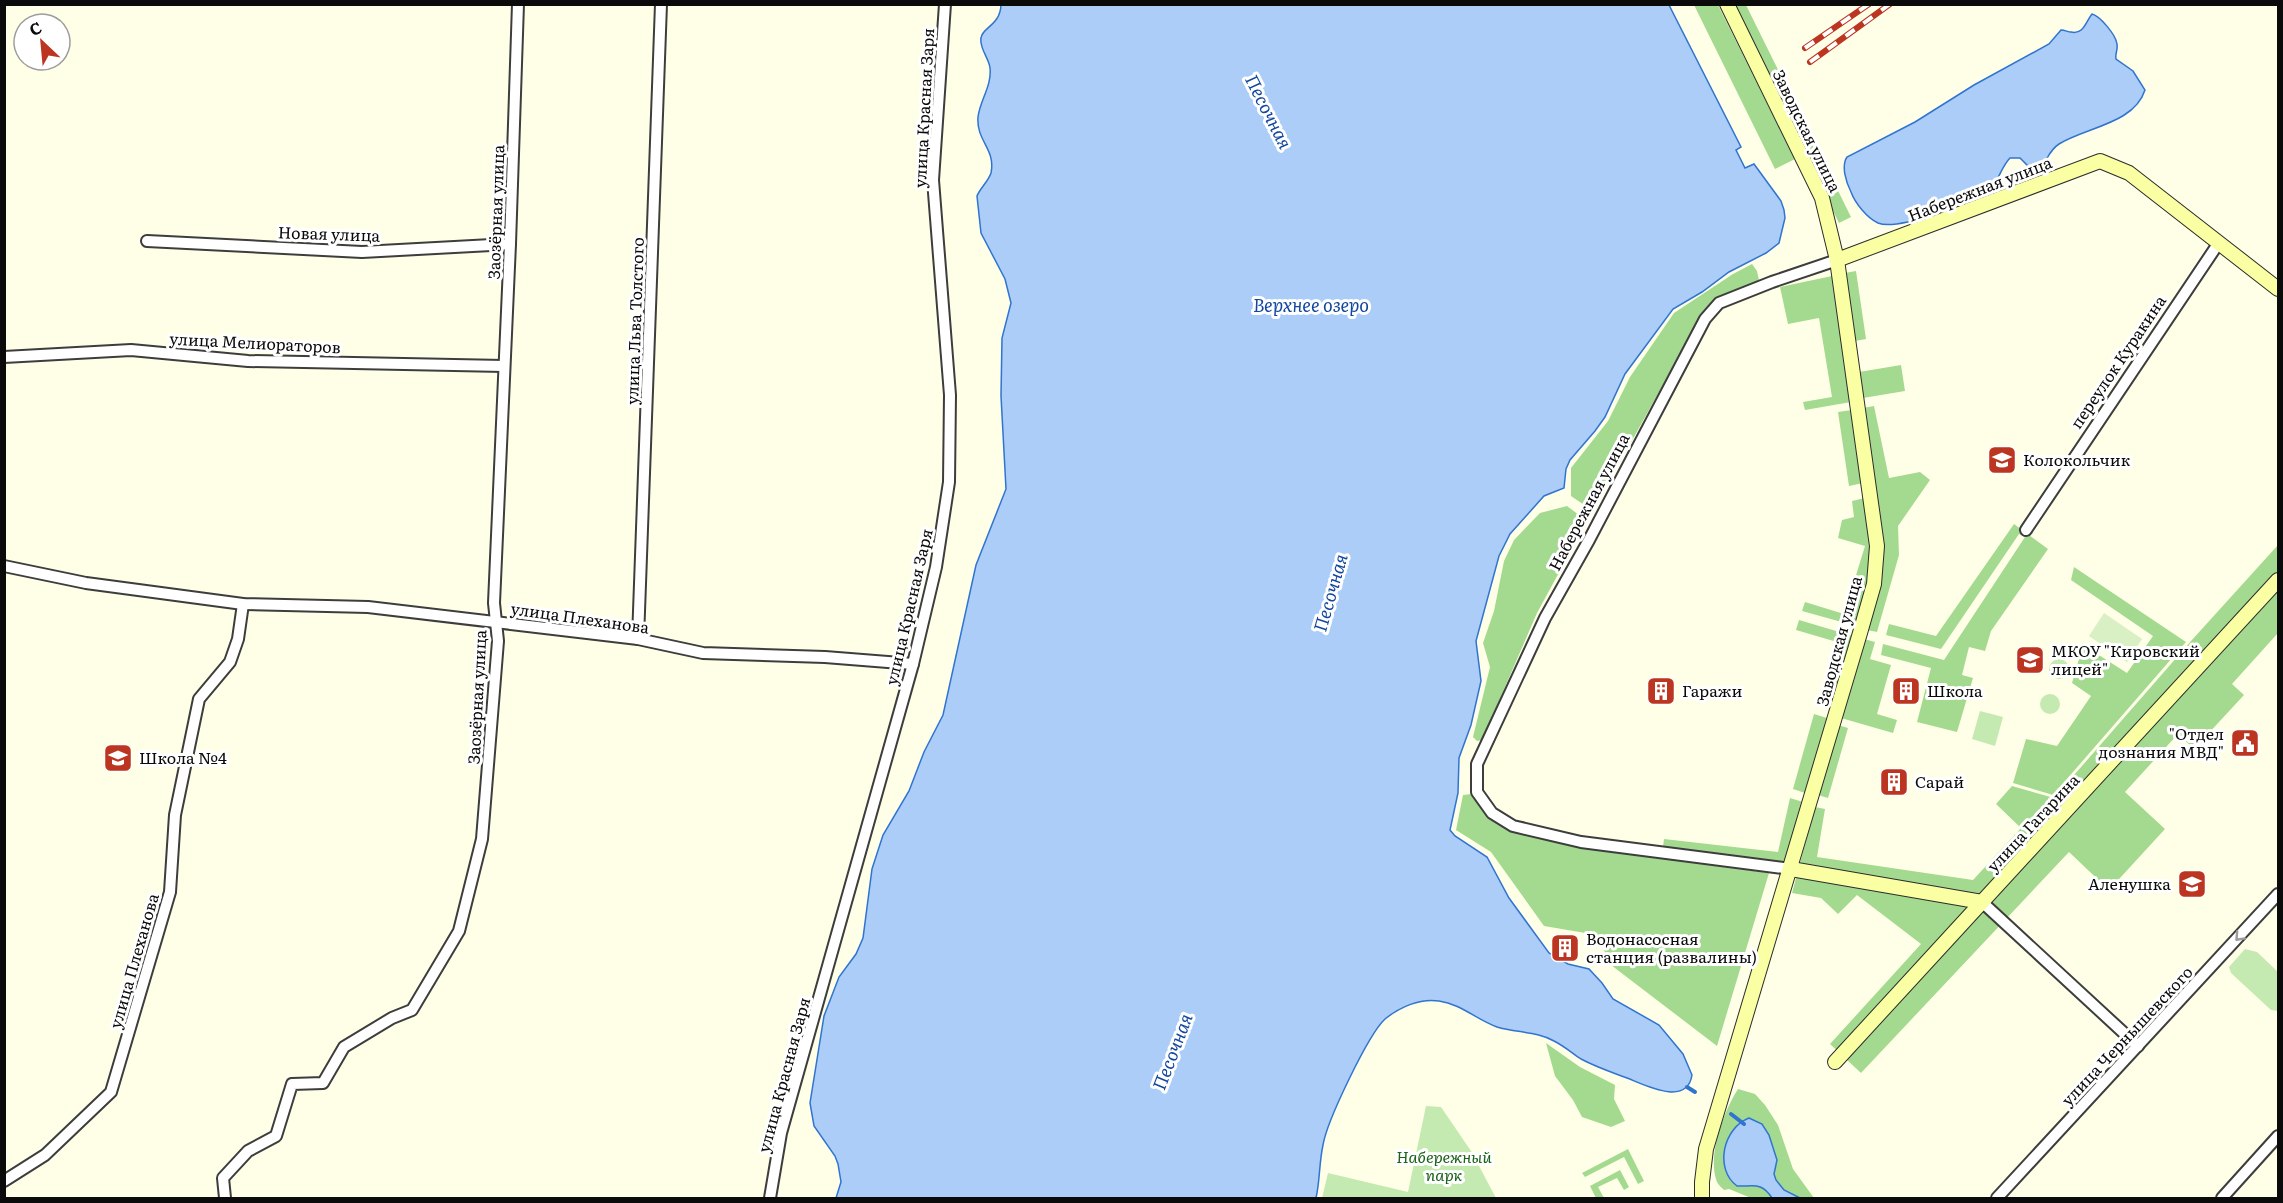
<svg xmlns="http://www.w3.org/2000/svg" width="2283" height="1203" font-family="Literata,serif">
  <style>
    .green { fill: #c4e9b1 }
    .forest { fill: #a4da90 }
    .pitch { fill: #d8f0c3 }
    .water { fill: #abcdf7; stroke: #3074d0; stroke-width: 1.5 }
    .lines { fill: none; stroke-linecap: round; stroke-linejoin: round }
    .stream { stroke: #3074d0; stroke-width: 4 }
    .street-casing { stroke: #3d3d3d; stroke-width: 14 }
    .secondary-casing { stroke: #2c2c2c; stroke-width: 16 }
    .street { stroke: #fff; stroke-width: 10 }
    .secondary { stroke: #f9ffa2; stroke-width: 14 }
    .rail-casing { stroke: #bb3520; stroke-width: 6 }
    .rail { stroke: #fff; stroke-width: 4; stroke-dasharray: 11; stroke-linecap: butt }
    .oneway { stroke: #9d9d9d }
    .labels { text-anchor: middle; stroke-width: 6; stroke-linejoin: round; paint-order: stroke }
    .street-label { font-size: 16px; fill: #0a0a0a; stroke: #fff }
    .poi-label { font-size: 16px; fill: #0a0a0a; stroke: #fff; text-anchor: start }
    .park-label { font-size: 16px; font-style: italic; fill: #1c621a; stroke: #fff }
    .water-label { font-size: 18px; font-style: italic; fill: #12479d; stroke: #fff }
  </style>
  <rect width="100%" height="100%" fill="#ffffe7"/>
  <!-- green -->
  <g class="green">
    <circle cx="2059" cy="669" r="10"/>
    <circle cx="2050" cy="704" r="10"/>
    <polygon points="1980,711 2003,717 1995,746 1972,739"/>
    <polygon points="2245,949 2257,952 2278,972 2278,1011 2271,1010 2231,973 2229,967"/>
    <polygon points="1426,1106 1441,1107 1471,1151 1496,1198 1322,1198 1328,1173 1408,1192"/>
  </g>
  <!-- forest -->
  <g class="forest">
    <polygon points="1694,5 1718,5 1795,159 1775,169"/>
    <polygon points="1731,5 1746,5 1851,217 1839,223"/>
    <polygon points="1752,264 1757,271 1759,280 1717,300 1701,316 1593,511 1571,496 1571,468 1608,421 1630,377 1674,313 1733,274"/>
    <polygon points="1856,271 1866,339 1855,341 1845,273"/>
    <polygon points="1832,276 1851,402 1805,410 1803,402 1832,397 1819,318 1788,324 1780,287"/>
    <polygon points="1901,365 1905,391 1863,398 1859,372"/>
    <polygon points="1874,406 1889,478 1920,472 1930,480 1898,526 1899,555 1877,632 1867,630 1883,544 1863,408"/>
    <polygon points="1852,410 1863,483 1849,486 1838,412"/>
    <polygon points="1865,498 1872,544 1869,582 1856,626 1802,611 1805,602 1844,614 1865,546 1838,538 1842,520 1854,517 1852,501"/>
    <polygon points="1567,506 1587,521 1537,613 1482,740 1477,741 1473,737 1490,667 1483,643 1494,611 1504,561 1514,540 1540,513"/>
    <polygon points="2014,524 2048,549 1991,631 1985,651 1969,647 1962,675 1973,678 1957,732 1917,722 1931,668 1881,655 1883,644 1944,660 2025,537 2019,534 1941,649 1886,635 1889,624 1936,636"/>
    <polygon points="2278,545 2278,633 2232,684 2244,695 2194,749 2178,734 2125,792 2165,829 2109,890 2069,852 1861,1073 1830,1044 1921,944 1857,895 1838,914 1821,898 1792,893 1815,807 1825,809 1817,857 1973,880 2021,828 1996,804 2012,786 2054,798 2191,641"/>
    <polygon points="2074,567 2186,642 2053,795 2013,783 2026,739 2057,746 2091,696 2072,683 2083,645 2127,673 2153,636 2071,580"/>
    <polygon points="1799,620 1853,636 1837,685 1825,681 1837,642 1796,630"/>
    <polygon points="1864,639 1875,642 1870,659 1891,665 1877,714 1897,720 1893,733 1841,718"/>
    <polygon points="1814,714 1827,718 1805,793 1793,789"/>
    <polygon points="1838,725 1848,728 1828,798 1818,795"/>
    <polygon points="1472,794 1488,817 1511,832 1575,847 1769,873 1717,1046 1611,965 1597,935 1544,926 1491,852 1456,830 1463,795"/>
    <polygon points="1790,798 1803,802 1787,863 1663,847 1664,839 1778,852"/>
    <polygon points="1546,1043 1580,1067 1615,1085 1614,1099 1625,1121 1611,1127 1582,1117 1573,1100 1555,1076"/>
    <path d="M1738,1089L1755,1094L1765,1105L1778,1125L1793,1169L1814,1198H1751L1729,1189L1724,1190C1721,1187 1717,1184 1716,1179C1708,1153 1724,1111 1738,1089Z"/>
    <polygon points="1628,1149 1644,1181 1638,1184 1624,1157 1585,1177 1582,1173"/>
    <polygon points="1620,1170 1629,1187 1624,1190 1617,1178 1598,1187 1604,1198 1596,1198 1590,1186"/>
  </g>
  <!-- pitch -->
  <polygon class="pitch" points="2104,613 2142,639 2127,662 2089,636"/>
  <!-- water -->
  <g class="water">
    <path d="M1001,5H1669L1741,147L1736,150L1745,168L1754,164L1781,201L1784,210L1785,218L1779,243L1766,253L1729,272L1702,292L1673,309L1625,374L1605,417L1595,431L1570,460L1566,469L1564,488L1544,496L1510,534L1499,556L1476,641L1481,681L1471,725L1459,758L1458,793L1450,830L1455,836L1487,857L1509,898L1549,953L1568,964L1589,969L1602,983L1613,999L1659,1025L1683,1054L1692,1075C1687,1107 1645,1085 1627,1078C1611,1072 1596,1067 1581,1059C1572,1053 1564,1046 1554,1041C1537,1031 1516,1033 1497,1027C1477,1020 1461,1004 1439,1001C1420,998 1400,1007 1385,1019C1368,1035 1327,1121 1323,1145C1319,1163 1320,1181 1316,1198H836L841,1182L838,1164L835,1156L814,1126L810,1103L824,1016L839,977L856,954L863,938L872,869L883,835L909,791L924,752L943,715L976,565L1006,489L1001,396L1002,338L1011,303L1005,279L981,233L977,196C980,188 988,182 991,173C996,149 976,141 978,117C980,100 992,86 990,68C989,58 979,48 981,38C982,27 1000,26 1001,5Z"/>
    <path d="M2092,14C2100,16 2116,35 2117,44C2118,50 2115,53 2116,59L2133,71L2145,90C2134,124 2086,127 2059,144C2048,151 2047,162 2039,170L2031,169L2020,158H2010C2001,167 1999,181 1990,189C1974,203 1897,231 1878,223C1867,218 1855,203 1851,192C1846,182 1841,166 1847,157L1915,122L1974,85L2049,44L2061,30C2065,30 2068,32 2071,32C2084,35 2086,21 2092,14Z"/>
    <path d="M1749,1118L1762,1124L1769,1135L1777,1160L1774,1174L1776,1180L1784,1190L1800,1198H1772C1761,1181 1753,1187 1737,1186C1714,1169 1723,1128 1749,1118Z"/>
  </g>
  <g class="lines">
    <!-- stream -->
    <g class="stream">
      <polyline points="1687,1087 1695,1092"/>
      <polyline points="1731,1114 1744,1124"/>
    </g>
    <!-- street casing -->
    <g class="street-casing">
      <g id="street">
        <polyline points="147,241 362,252 510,244"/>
        <polyline points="4,357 131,350 248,361 504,366"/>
        <polyline points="2026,530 2218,244"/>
        <polyline points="4,566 86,583 243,604 368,607 638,639 703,653 825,657 913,664"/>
        <polyline points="638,639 661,4"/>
        <polyline points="1791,869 1581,842 1513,826 1492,813 1477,792 1477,764 1545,618 1589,540 1705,319 1719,303 1772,282 1837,260"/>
        <polyline points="1982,902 2138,1046"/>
        <polyline points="4,1181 45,1155 111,1092 170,892 175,815 199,699 230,662 238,639 243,604"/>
        <polyline points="225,1198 223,1178 248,1151 276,1136 292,1084 323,1083 344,1047 392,1018 412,1010 459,931 482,839 498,641 494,603 510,244 518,4"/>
        <polyline points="770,1198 781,1133 913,664 936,567 949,482 950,395 933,180 945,4"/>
        <polyline points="1997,1198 2278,894"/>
        <polyline points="2222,1198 2278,1136"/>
      </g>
    </g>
    <!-- secondary casing -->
    <g class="secondary-casing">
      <g id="secondary">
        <polyline points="1837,260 2100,161 2129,173 2278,289"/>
        <polyline points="1791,869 1982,902 2278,580"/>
        <polyline points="1835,1062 1982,902"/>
        <polyline points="1702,1198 1702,1182 1706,1149 1860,633 1874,584 1877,546 1837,260 1822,198 1727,4"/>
      </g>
    </g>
    <!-- street -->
    <use href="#street" class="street"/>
    <!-- secondary -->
    <use href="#secondary" class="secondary"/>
    <!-- rail casing -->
    <g class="rail-casing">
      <g id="rail">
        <polyline points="1805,48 1869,4"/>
        <polyline points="1810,62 1890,4"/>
      </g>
    </g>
    <!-- rail -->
    <use href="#rail" class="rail"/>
  </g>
  <!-- one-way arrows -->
  <defs><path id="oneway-chevron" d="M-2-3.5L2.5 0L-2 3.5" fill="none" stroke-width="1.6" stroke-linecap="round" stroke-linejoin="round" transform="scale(1.5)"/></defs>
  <use class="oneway" href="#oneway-chevron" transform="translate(2239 937) rotate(133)"/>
  <!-- icons -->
  <defs>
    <g id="school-square" transform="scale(1.5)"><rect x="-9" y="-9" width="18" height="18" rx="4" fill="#bb3520" stroke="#fff"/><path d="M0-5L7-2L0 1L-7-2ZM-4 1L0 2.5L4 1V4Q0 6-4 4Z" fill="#fff"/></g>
    <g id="building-square" transform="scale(1.5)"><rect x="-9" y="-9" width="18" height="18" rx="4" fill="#bb3520" stroke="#fff"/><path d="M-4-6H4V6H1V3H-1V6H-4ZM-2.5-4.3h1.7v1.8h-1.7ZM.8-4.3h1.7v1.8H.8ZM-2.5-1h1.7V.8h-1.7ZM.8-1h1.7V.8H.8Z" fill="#fff"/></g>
    <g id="civic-square" transform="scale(1.5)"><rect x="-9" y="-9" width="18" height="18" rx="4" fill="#bb3520" stroke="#fff"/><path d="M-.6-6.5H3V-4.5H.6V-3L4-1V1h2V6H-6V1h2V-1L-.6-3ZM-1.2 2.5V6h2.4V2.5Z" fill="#fff"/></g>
  </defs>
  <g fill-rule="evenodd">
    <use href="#school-square" x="2002" y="460"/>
    <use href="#school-square" x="2030" y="660"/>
    <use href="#building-square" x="1661" y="691"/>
    <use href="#building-square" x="1906" y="691"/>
    <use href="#civic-square" x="2245" y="743"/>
    <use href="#school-square" x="118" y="758"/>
    <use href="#building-square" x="1894" y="782"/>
    <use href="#school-square" x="2192" y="884"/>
    <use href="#building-square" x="1565" y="948"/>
  </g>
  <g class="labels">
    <!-- street labels -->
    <g class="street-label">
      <text transform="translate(924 108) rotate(-87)" y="6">улица Красная Заря</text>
      <text transform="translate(1807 131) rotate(64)" y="6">Заводская улица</text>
      <text transform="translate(1980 189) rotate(-21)" y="6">Набережная улица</text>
      <text transform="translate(496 212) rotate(-88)" y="6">Заозёрная улица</text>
      <text transform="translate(329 234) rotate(2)" y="6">Новая улица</text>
      <text transform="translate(635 321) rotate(-88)" y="6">улица Льва Толстого</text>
      <text transform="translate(255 343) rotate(3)" y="6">улица Мелиораторов</text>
      <text transform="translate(2118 362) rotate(-56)" y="6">переулок Куракина</text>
      <text transform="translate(1589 502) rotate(-62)" y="6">Набережная улица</text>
      <text transform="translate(909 607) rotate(-77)" y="6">улица Красная Заря</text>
      <text transform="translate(580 618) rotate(8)" y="6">улица Плеханова</text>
      <text transform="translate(1839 641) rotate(-75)" y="6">Заводская улица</text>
      <text transform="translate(477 697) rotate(-87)" y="6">Заозёрная улица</text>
      <text transform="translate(2033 823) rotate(-47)" y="6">улица Гагарина</text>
      <text transform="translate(134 961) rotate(-74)" y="6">улица Плеханова</text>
      <text transform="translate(2127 1036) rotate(-47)" y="6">улица Чернышевского</text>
      <text transform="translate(784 1075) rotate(-75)" y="6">улица Красная Заря</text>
    </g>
    <!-- poi labels -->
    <g class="poi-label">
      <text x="2023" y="466">Колокольчик</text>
      <text x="2051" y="657">МКОУ "Кировский<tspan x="2051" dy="18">лицей"</tspan></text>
      <text x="1682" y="697">Гаражи</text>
      <text x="1927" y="697">Школа</text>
      <text x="2224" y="740" text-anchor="end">"Отдел<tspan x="2224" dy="18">дознания МВД"</tspan></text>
      <text x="139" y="764">Школа №4</text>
      <text x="1915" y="788">Сарай</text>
      <text x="2171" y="890" text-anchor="end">Аленушка</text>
      <text x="1586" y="945">Водонасосная<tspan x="1586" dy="18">станция (развалины)</tspan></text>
    </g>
    <!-- park labels -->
    <g class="park-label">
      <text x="1444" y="1163">Набережный<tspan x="1444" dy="18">парк</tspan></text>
    </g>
    <!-- water labels -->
    <g class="water-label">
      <text transform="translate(1268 112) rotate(63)" y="6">Песочная</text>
      <text x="1311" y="312">Верхнее озеро</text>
      <text transform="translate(1331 593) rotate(-74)" y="6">Песочная</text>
      <text transform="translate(1173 1052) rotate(-69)" y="6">Песочная</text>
    </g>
  </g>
  <!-- border -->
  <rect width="2283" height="1203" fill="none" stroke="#0a0a0a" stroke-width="12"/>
  <!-- north arrow -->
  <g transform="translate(42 42) rotate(334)"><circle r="28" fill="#ffffff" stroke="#9d9d9d" stroke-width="1.5"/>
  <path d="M0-4.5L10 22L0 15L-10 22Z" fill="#bb3520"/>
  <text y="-9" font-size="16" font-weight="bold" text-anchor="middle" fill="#0a0a0a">С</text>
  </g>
</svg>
